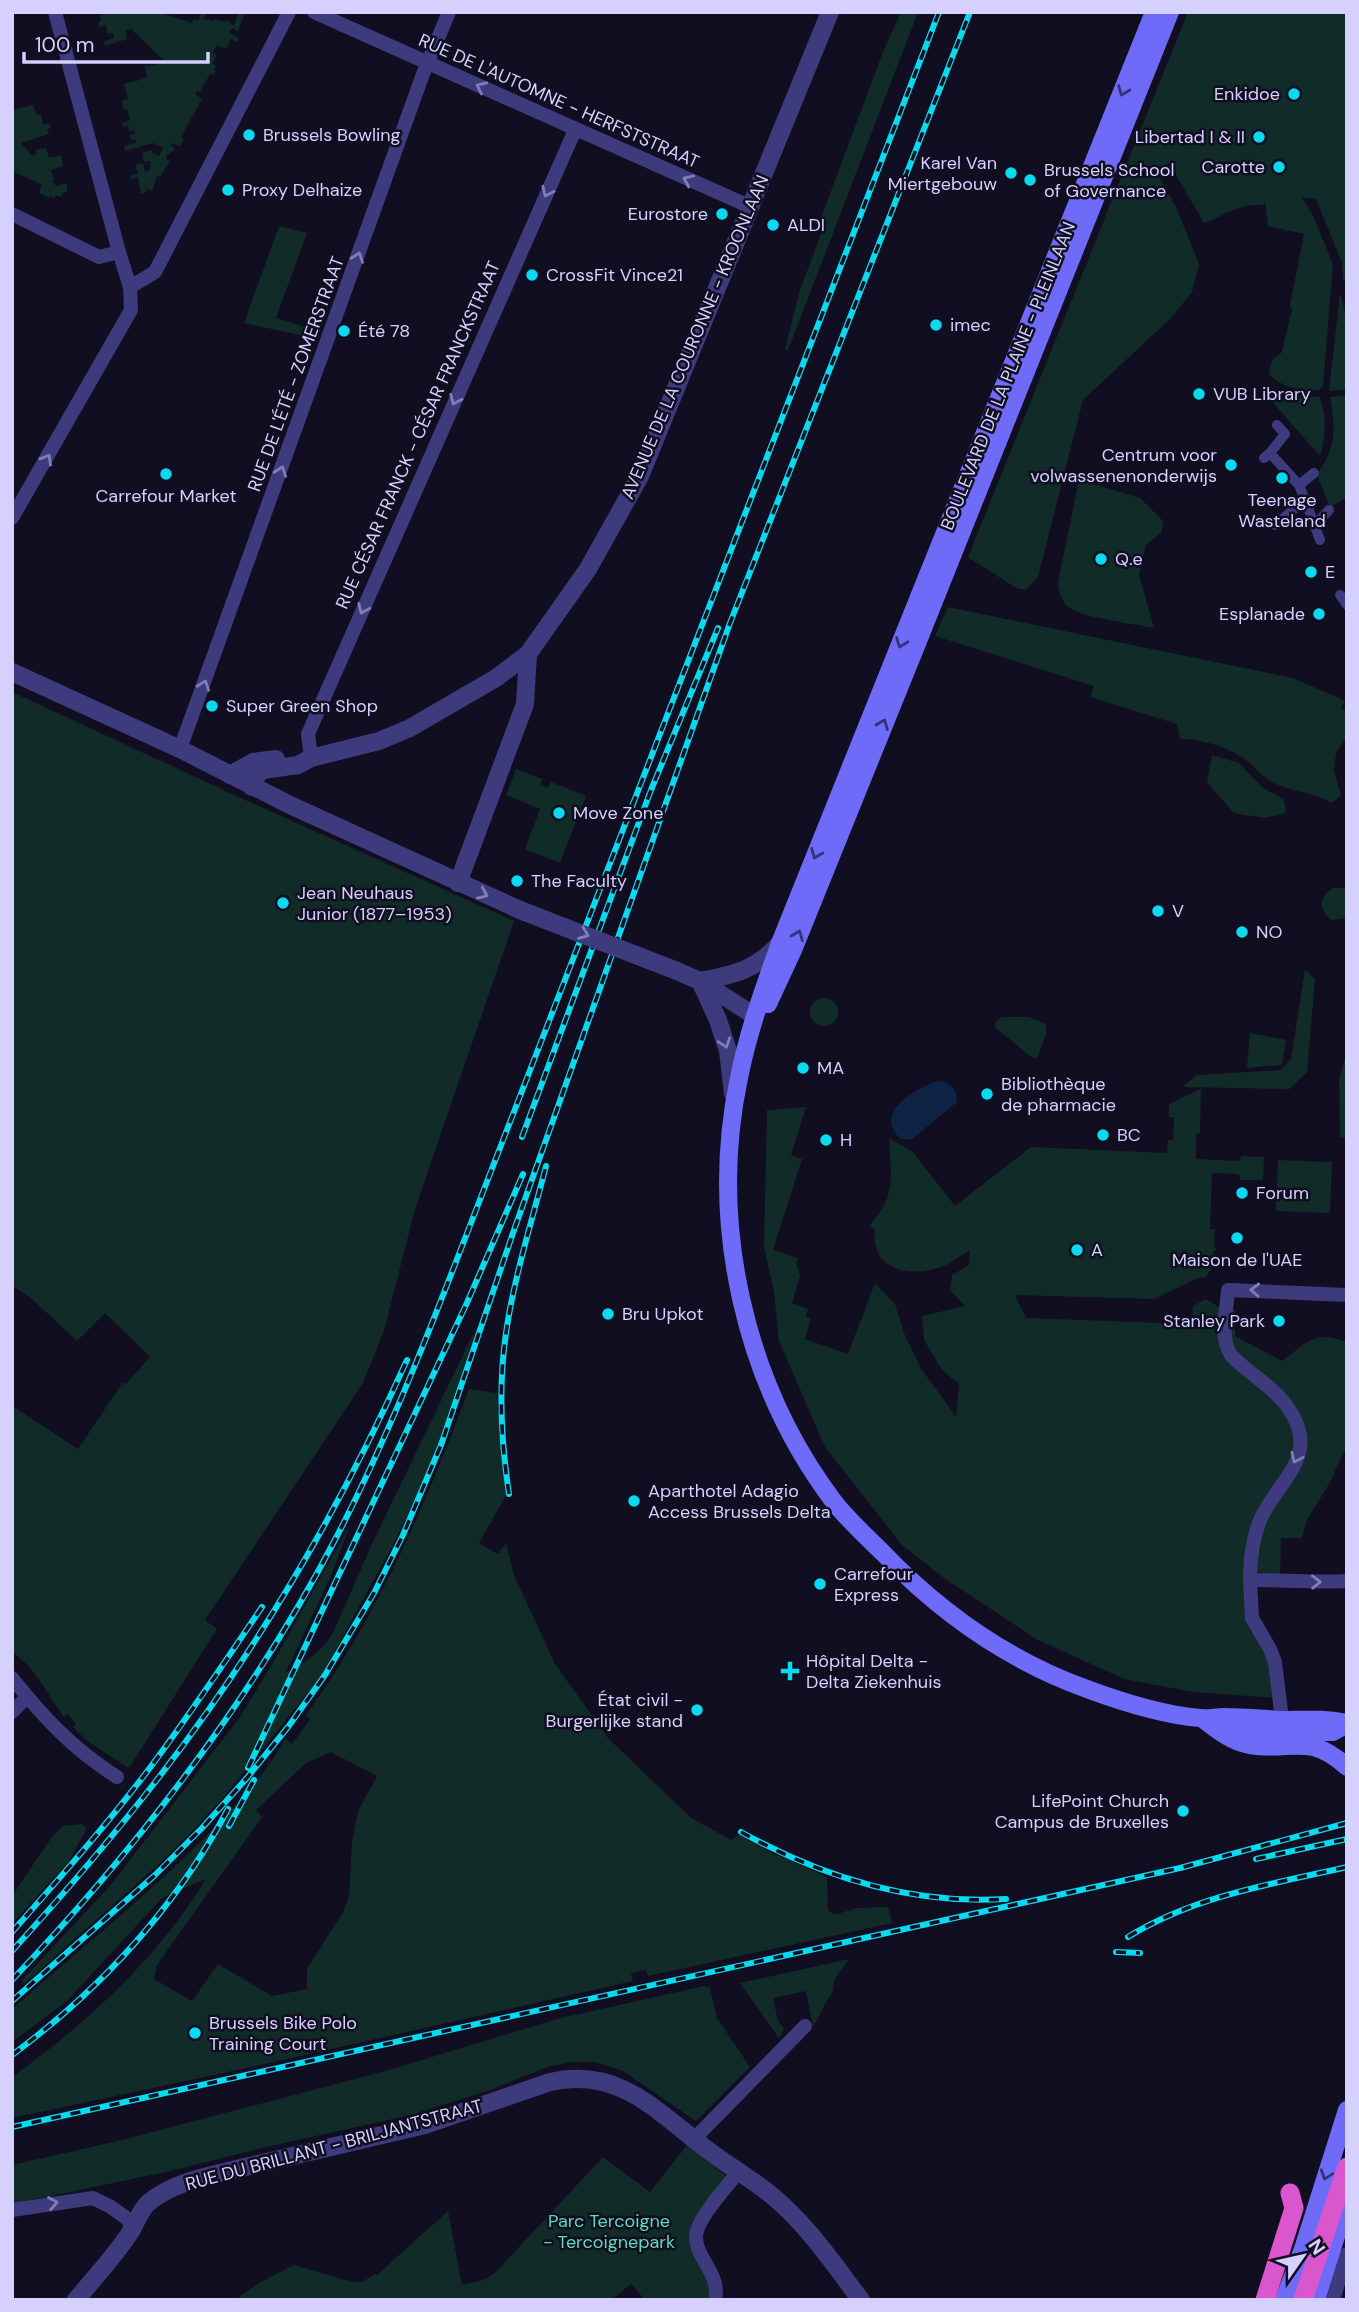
<svg xmlns="http://www.w3.org/2000/svg" width="1359" height="2312" font-family="'DM Sans',sans-serif">
  <style>
    .green { fill: #112b29; fill-rule: evenodd }
    .water { fill: #0f2444 }
    .lines { fill: none; stroke-linecap: round; stroke-linejoin: round }
    .pedestrian { stroke: #3d3b7e; stroke-width: 10 }
    .minor { stroke: #3d3b7e; stroke-width: 14 }
    .tertiary { stroke: #3d3b7e; stroke-width: 18 }
    .secondary { stroke: #6e6bf9; stroke-width: 18 }
    .trunk { stroke: #da56cd; stroke-width: 19 }
    .rail-casing { stroke: #0adaef; stroke-width: 6 }
    .rail { stroke: #110e21; stroke-width: 3.5; stroke-dasharray: 10; stroke-linecap: butt }
    .tertiary-bridge { stroke: #3d3b7e; stroke-width: 18 }
    .oneway { stroke: #817eb7 }
    .oneway2 { stroke: #363377 }
    .poi-dot { fill: #0adaef; stroke: #110e21; stroke-width: 2.5 }
    .labels { text-anchor: middle; stroke-width: 5; stroke-linejoin: round; paint-order: stroke }
    .poi-label { font-size: 18px; fill: #d5d0fd; stroke: #110e21; text-anchor: start }
    .street-label { font-size: 18px; fill: #d5d0fd; stroke: #110e21 }
    .park-label { font-size: 18px; fill: #5fdaba; stroke: #110e21 }
  </style>
  <rect width="100%" height="100%" fill="#110e21"/>
  <!-- green -->
  <g class="green">
    <polygon points="112,12 158,12 192,23 194,19 199,20 201,12 206,12 204,19 214,21 215,19 225,22 226,20 234,26 238,12 245,12 238,31 232,28 229,32 239,38 237,42 231,39 226,49 217,45 213,53 217,56 212,63 216,66 214,70 216,71 214,75 210,74 200,92 197,91 195,94 202,99 181,137 184,138 180,146 173,143 171,146 175,149 166,156 167,160 170,161 160,177 157,176 152,192 146,188 147,192 141,194 138,177 131,179 130,176 138,174 135,165 143,163 145,172 149,171 151,161 144,162 142,153 152,150 152,153 159,156 163,148 153,143 125,151 124,146 136,143 135,139 131,140 130,135 135,134 134,130 129,131 128,126 123,127 122,123 130,120 127,109 124,110 122,101 128,99 124,84 147,78 145,67 165,62 131,29 125,31 127,39 105,46 104,41 114,38 113,33 108,34 106,25 99,27 98,23 101,21 100,16"/>
    <polygon points="901,12 918,12 788,350 785,350 799,293 826,221 821,218 883,52"/>
    <path d="M1188,12H1347V278L1343,281L1342,263L1316,199L1302,197L1314,218L1333,264L1323,386L1320,390C1300,392 1285,388 1269,375L1272,360L1282,352L1292,309L1290,305L1304,234L1268,226L1265,202L1262,205C1239,203 1225,216 1204,223L1169,163L1156,172L1176,207L1199,264L1192,292L1171,318L1083,400L1038,577L1026,590L1016,588L968,557Z"/>
    <polygon points="33,105 37,115 41,114 43,125 50,123 51,128 47,129 49,134 21,143 32,156 37,154 36,150 46,148 49,158 61,155 63,166 51,170 54,179 52,181 56,186 67,183 67,192 63,193 61,197 56,195 54,198 50,196 49,198 39,193 42,185 12,171 12,110"/>
    <polygon points="279,226 307,233 276,318 315,330 314,338 244,323"/>
    <polygon points="1340,293 1347,319 1347,389 1329,391"/>
    <path d="M1266,385L1288,395L1320,397C1327,417 1326,437 1320,456L1261,389Z"/>
    <path d="M1347,395V497L1330,507L1317,475C1336,447 1336,430 1330,397Z"/>
    <path d="M1079,480L1140,498L1163,521L1162,532L1146,545L1139,575L1154,628C1135,624 1088,618 1073,610C1062,604 1059,594 1058,582Z"/>
    <path d="M948,607L1293,678L1339,698L1345,701L1341,708L1347,712V737L1336,753L1334,771L1341,795L1332,803C1316,793 1294,792 1276,784C1263,778 1257,769 1247,761C1230,747 1201,739 1180,739L1177,724L1090,697L1094,686L935,636Z"/>
    <path d="M12,692L241,798L514,921L415,1209L384,1331L363,1383L205,1620L217,1629L129,1768L87,1741L73,1727L76,1724L68,1714L64,1717C46,1693 38,1670 12,1652V1406L78,1449L123,1382L126,1384L150,1357L105,1313L77,1341L31,1298L12,1286Z"/>
    <polygon points="1212,755 1239,763 1262,787 1284,800 1286,813 1264,818 1234,813 1207,782"/>
    <polygon points="516,769 542,779 540,785 548,788 551,782 586,796 560,863 525,849 540,809 506,795"/>
    <path d="M1333,888H1347V918L1331,920C1318,910 1319,896 1333,888Z"/>
    <polygon points="1305,969 1315,979 1307,1072 1289,1089 1182,1087 1197,1075 1281,1070 1291,1059"/>
    <circle cx="824" cy="1012" r="14"/>
    <polygon points="1002,1017 1029,1017 1046,1024 1046,1034 1037,1059 1031,1057 995,1027 996,1021"/>
    <polygon points="1250,1033 1286,1040 1282,1065 1247,1068"/>
    <polygon points="1347,1052 1347,1138 1340,1137 1339,1079"/>
    <path d="M1201,1089L1200,1133L1196,1134V1159L1240,1161L1241,1156L1264,1157L1263,1180H1240L1239,1174L1212,1173L1210,1229H1215L1214,1246L1217,1249L1213,1252L1215,1263L1206,1277L1198,1278L1154,1299L1015,1295L1026,1318L1191,1324L1193,1306L1206,1299L1222,1309L1235,1310V1336L1282,1361C1308,1342 1314,1330 1347,1342V1445L1329,1484L1307,1520L1302,1538H1281L1280,1577L1245,1569L1269,1664L1274,1698L1193,1692L1124,1679L1036,1639L944,1578L902,1545L825,1447L779,1341L774,1292L764,1247L767,1110L806,1107L791,1155L802,1159L773,1250L798,1258L796,1263L800,1275L792,1303L808,1309L806,1317L811,1319L805,1339L848,1354L875,1283L895,1304L904,1333L920,1367L956,1417L959,1384L942,1370L924,1340L922,1316L965,1306L950,1290L952,1275L969,1265L970,1250C961,1255 951,1264 941,1267C908,1278 870,1270 875,1229L869,1226C897,1195 891,1177 889,1138L912,1151L955,1206L1031,1147L1167,1153L1168,1140H1173L1174,1117H1169V1104Z"/>
    <polygon points="1278,1160 1332,1162 1330,1213 1276,1211"/>
    <path d="M477,1326L442,1433L420,1489L393,1545L320,1678L222,1799L197,1826L158,1865L24,1984L21,1981L110,1886L240,1717L271,1666L350,1525L330,1578L286,1672C305,1664 322,1650 333,1633L371,1546Z"/>
    <path d="M469,1389L497,1393L506,1495L479,1543L498,1554L506,1543L514,1575L555,1664L608,1738L691,1818L731,1840L739,1834L766,1850L827,1877L828,1910L834,1915L857,1908L888,1907L892,1923L648,1976L646,1970L631,1973L633,1981L256,2066L12,2118V2077C87,2023 157,1959 206,1879L162,1898L67,2001L12,2042V2009C70,1958 129,1910 185,1857C222,1821 260,1784 285,1739L292,1744L310,1719L306,1715C378,1616 426,1504 469,1389ZM331,1752L377,1776L358,1811L352,1842L349,1896L343,1912L307,1969V1989L272,1996L218,1964L192,2001L154,1979L157,1965L262,1817L256,1810L306,1763Z"/>
    <polygon points="81,1824 87,1828 69,1861 12,1924 12,1896 51,1838 63,1826"/>
    <polygon points="849,1959 834,1980 833,1990 813,2027 806,1991 773,1998 778,2021 784,2028 779,2038 740,1983"/>
    <polygon points="704,1986 710,1988 717,2018 750,2067 696,2121 623,2071 595,2062 572,2062 547,2067 490,2090 411,2115 266,2147 166,2172 12,2204 12,2165 122,2140 389,2070 557,2019"/>
    <polygon points="687,2145 725,2175 725,2179 696,2220 710,2282 708,2300 645,2300 631,2284 611,2300 235,2300 257,2284 294,2265 352,2282 362,2282 375,2274 377,2275 448,2211 462,2285 483,2280 494,2274 603,2157 650,2192"/>
  </g>
  <!-- water -->
  <path class="water" d="M938,1081C950,1082 957,1089 957,1102L912,1139H901C872,1114 915,1088 938,1081Z"/>
  <g class="lines">
    <!-- pedestrian -->
    <g class="pedestrian">
      <polyline points="1270,453 1285,434 1277,425"/>
      <polyline points="1264,458 1270,453 1299,485 1314,473"/>
      <polyline points="1305,500 1320,540"/>
      <polyline points="1275,525 1305,500 1299,485"/>
      <polyline points="1314,526 1329,510"/>
      <polyline points="1340,595 1347,605"/>
    </g>
    <!-- minor -->
    <g class="minor">
      <polyline points="314,12 751,207"/>
      <polyline points="12,214 99,257 119,252"/>
      <polyline points="130,287 155,272 289,12"/>
      <polyline points="12,518 131,310 130,287 119,252 55,12"/>
      <polyline points="180,749 423,74 449,12"/>
      <polyline points="311,758 308,734 575,130"/>
      <path d="M1347,1295L1228,1290C1227,1309 1219,1337 1231,1355C1248,1374 1271,1384 1287,1406C1321,1454 1283,1475 1262,1516C1252,1537 1250,1558 1250,1580C1282,1580 1314,1583 1347,1581"/>
      <polyline points="1250,1580 1252,1618 1270,1649 1275,1662 1283,1728"/>
      <path d="M12,1678C44,1718 73,1749 117,1777"/>
      <polyline points="12,1712 27,1697"/>
      <polyline points="694,2139 805,2026"/>
      <polyline points="12,2210 93,2198 111,2207 129,2220 131,2231"/>
      <path d="M715,2300C721,2274 696,2259 696,2237C696,2219 727,2187 738,2172"/>
      <polyline points="1333,2300 1347,2254"/>
    </g>
    <!-- tertiary -->
    <g class="tertiary">
      <polyline points="12,672 180,749 290,805 520,910"/>
      <polyline points="230,775 253,762 276,759"/>
      <polyline points="252,787 257,775 263,770 298,765 311,758 379,741 410,728 496,678 528,654 588,569 640,476 830,12"/>
      <polyline points="458,883 525,704 528,654"/>
      <polyline points="677,971 700,981 755,1016"/>
      <polyline points="700,981 718,1020 728,1051 733,1094"/>
      <path d="M700,981C734,975 756,970 780,943"/>
      <path d="M76,2300C94,2278 116,2255 131,2231C137,2221 140,2211 148,2203C169,2185 199,2178 224,2172L425,2125L550,2082C620,2066 658,2113 709,2151C729,2166 751,2179 770,2194C806,2223 833,2263 861,2300"/>
    </g>
    <!-- secondary -->
    <g class="secondary">
      <path d="M1154,12L780,943C764,988 748,1032 739,1078C708,1224 745,1384 834,1502C848,1520 867,1537 883,1553C940,1612 1009,1661 1087,1689C1122,1702 1163,1715 1200,1718C1208,1719 1216,1717 1224,1717C1243,1717 1263,1719 1282,1720C1304,1720 1325,1718 1347,1723"/>
      <polyline points="768,1004 793,950 918,641 1170,12"/>
      <path d="M1203,1719C1217,1730 1232,1742 1250,1745C1292,1752 1309,1732 1347,1767"/>
      <polyline points="1230,1728 1247,1732 1333,1732 1347,1724"/>
      <polyline points="1284,2300 1303,2249 1347,2110"/>
      <polyline points="1316,2300 1347,2201"/>
    </g>
    <!-- trunk -->
    <g class="trunk">
      <polyline points="1265,2300 1294,2208 1290,2193"/>
      <polyline points="1303,2300 1347,2167"/>
    </g>
    <!-- rail casing -->
    <g class="rail-casing">
      <g id="rail">
        <polyline points="522,1137 651,790 718,628"/>
        <path d="M509,1494C501,1441 498,1387 506,1333C514,1277 532,1221 546,1166"/>
        <polyline points="248,1768 466,1305 523,1174"/>
        <polyline points="229,1826 254,1780"/>
        <path d="M741,1832C822,1877 912,1905 1006,1899"/>
        <polyline points="1256,1859 1347,1839"/>
        <path d="M12,1932C58,1880 104,1828 146,1773C187,1719 224,1663 262,1607"/>
        <path d="M1128,1937C1194,1896 1272,1884 1347,1867"/>
        <path d="M12,1951C62,1896 110,1840 156,1781C256,1652 340,1509 407,1360"/>
        <polyline points="1116,1952 1140,1953"/>
        <path d="M12,1980C139,1846 252,1700 337,1536C384,1445 422,1350 459,1254L939,12"/>
        <polyline points="12,2001 154,1876 202,1828 246,1779 288,1727 325,1675 374,1593 403,1535 441,1445 514,1230 730,623 970,12"/>
        <path d="M12,2055C101,1989 176,1907 228,1809"/>
        <polyline points="12,2127 1180,1868 1347,1823"/>
      </g>
    </g>
    <!-- rail -->
    <use href="#rail" class="rail"/>
    <!-- tertiary-bridge -->
    <polyline class="tertiary-bridge" points="520,910 677,971"/>
  </g>
  <!-- one-way arrows -->
  <defs><path id="oneway-chevron" d="M-2-3.5L2.5 0L-2 3.5" fill="none" stroke-width="1.6" stroke-linecap="round" stroke-linejoin="round" transform="scale(1.75)"/></defs>
  <g class="oneway">
    <use href="#oneway-chevron" transform="translate(481 87) rotate(-155)"/>
    <use href="#oneway-chevron" transform="translate(688 180) rotate(-156)"/>
    <use href="#oneway-chevron" transform="translate(547 192) rotate(115)"/>
    <use href="#oneway-chevron" transform="translate(358 257) rotate(-70)"/>
    <use href="#oneway-chevron" transform="translate(455 400) rotate(114)"/>
    <use href="#oneway-chevron" transform="translate(47 459) rotate(-59)"/>
    <use href="#oneway-chevron" transform="translate(281 471) rotate(-70)"/>
    <use href="#oneway-chevron" transform="translate(363 609) rotate(114)"/>
    <use href="#oneway-chevron" transform="translate(204 685) rotate(-70)"/>
    <use href="#oneway-chevron" transform="translate(483 894) rotate(24)"/>
    <use href="#oneway-chevron" transform="translate(584 934) rotate(21)"/>
    <use href="#oneway-chevron" transform="translate(725 1043) rotate(72)"/>
    <use href="#oneway-chevron" transform="translate(1255 1290) rotate(-178)"/>
    <use href="#oneway-chevron" transform="translate(1296 1458) rotate(115)"/>
    <use href="#oneway-chevron" transform="translate(1316 1582) rotate(-1)"/>
    <use href="#oneway-chevron" transform="translate(53 2203) rotate(-10)"/>
  </g>
  <g class="oneway2">
    <use href="#oneway-chevron" transform="translate(1123 91) rotate(111)"/>
    <use href="#oneway-chevron" transform="translate(901 643) rotate(112)"/>
    <use href="#oneway-chevron" transform="translate(883 724) rotate(-68)"/>
    <use href="#oneway-chevron" transform="translate(816 854) rotate(112)"/>
    <use href="#oneway-chevron" transform="translate(798 935) rotate(-68)"/>
    <use href="#oneway-chevron" transform="translate(1326 2175) rotate(108)"/>
  </g>
  <!-- markers -->
  <g class="poi-dot">
    <circle cx="1294" cy="94" r="7"/>
    <circle cx="249" cy="135" r="7"/>
    <circle cx="1259" cy="137" r="7"/>
    <circle cx="1279" cy="167" r="7"/>
    <circle cx="1011" cy="173" r="7"/>
    <circle cx="1030" cy="180" r="7"/>
    <circle cx="228" cy="190" r="7"/>
    <circle cx="722" cy="214" r="7"/>
    <circle cx="773" cy="225" r="7"/>
    <circle cx="532" cy="275" r="7"/>
    <circle cx="936" cy="325" r="7"/>
    <circle cx="344" cy="331" r="7"/>
    <circle cx="1199" cy="394" r="7"/>
    <circle cx="1231" cy="465" r="7"/>
    <circle cx="166" cy="474" r="7"/>
    <circle cx="1282" cy="478" r="7"/>
    <circle cx="1101" cy="559" r="7"/>
    <circle cx="1311" cy="572" r="7"/>
    <circle cx="1319" cy="614" r="7"/>
    <circle cx="212" cy="706" r="7"/>
    <circle cx="559" cy="813" r="7"/>
    <circle cx="517" cy="881" r="7"/>
    <circle cx="283" cy="903" r="7"/>
    <circle cx="1158" cy="911" r="7"/>
    <circle cx="1242" cy="932" r="7"/>
    <circle cx="803" cy="1068" r="7"/>
    <circle cx="987" cy="1094" r="7"/>
    <circle cx="1103" cy="1135" r="7"/>
    <circle cx="826" cy="1140" r="7"/>
    <circle cx="1242" cy="1193" r="7"/>
    <circle cx="1237" cy="1238" r="7"/>
    <circle cx="1077" cy="1250" r="7"/>
    <circle cx="608" cy="1314" r="7"/>
    <circle cx="1279" cy="1321" r="7"/>
    <circle cx="634" cy="1501" r="7"/>
    <circle cx="820" cy="1584" r="7"/>
    <path d="M786.5 1660.5h7v7h7v7h-7v7h-7v-7h-7v-7h7z"/>
    <circle cx="697" cy="1710" r="7"/>
    <circle cx="1183" cy="1811" r="7"/>
    <circle cx="195" cy="2033" r="7"/>
  </g>
  <g class="labels">
    <!-- poi labels -->
    <g class="poi-label">
      <text x="1280" y="100" text-anchor="end">Enkidoe</text>
      <text x="263" y="141">Brussels Bowling</text>
      <text x="1245" y="143" text-anchor="end">Libertad I &amp; II</text>
      <text x="997" y="169" text-anchor="end">Karel Van<tspan x="997" dy="21">Miertgebouw</tspan></text>
      <text x="1265" y="173" text-anchor="end">Carotte</text>
      <text x="1044" y="176">Brussels School<tspan x="1044" dy="21">of Governance</tspan></text>
      <text x="242" y="196">Proxy Delhaize</text>
      <text x="708" y="220" text-anchor="end">Eurostore</text>
      <text x="787" y="231">ALDI</text>
      <text x="546" y="281">CrossFit Vince21</text>
      <text x="950" y="331">imec</text>
      <text x="358" y="337">Été 78</text>
      <text x="1213" y="400">VUB Library</text>
      <text x="1217" y="461" text-anchor="end">Centrum voor<tspan x="1217" dy="21">volwassenenonderwijs</tspan></text>
      <text x="166" y="502" text-anchor="middle">Carrefour Market</text>
      <text x="1282" y="506" text-anchor="middle">Teenage<tspan x="1282" dy="21">Wasteland</tspan></text>
      <text x="1115" y="565">Q.e</text>
      <text x="1325" y="578">E</text>
      <text x="1305" y="620" text-anchor="end">Esplanade</text>
      <text x="226" y="712">Super Green Shop</text>
      <text x="573" y="819">Move Zone</text>
      <text x="531" y="887">The Faculty</text>
      <text x="297" y="899">Jean Neuhaus<tspan x="297" dy="21">Junior (1877–1953)</tspan></text>
      <text x="1172" y="917">V</text>
      <text x="1256" y="938">NO</text>
      <text x="817" y="1074">MA</text>
      <text x="1001" y="1090">Bibliothèque<tspan x="1001" dy="21">de pharmacie</tspan></text>
      <text x="1117" y="1141">BC</text>
      <text x="840" y="1146">H</text>
      <text x="1256" y="1199">Forum</text>
      <text x="1091" y="1256">A</text>
      <text x="1237" y="1266" text-anchor="middle">Maison de l'UAE</text>
      <text x="622" y="1320">Bru Upkot</text>
      <text x="1265" y="1327" text-anchor="end">Stanley Park</text>
      <text x="648" y="1497">Aparthotel Adagio<tspan x="648" dy="21">Access Brussels Delta</tspan></text>
      <text x="834" y="1580">Carrefour<tspan x="834" dy="21">Express</tspan></text>
      <text x="806" y="1667">Hôpital Delta -<tspan x="806" dy="21">Delta Ziekenhuis</tspan></text>
      <text x="683" y="1706" text-anchor="end">État civil -<tspan x="683" dy="21">Burgerlijke stand</tspan></text>
      <text x="1169" y="1807" text-anchor="end">LifePoint Church<tspan x="1169" dy="21">Campus de Bruxelles</tspan></text>
      <text x="209" y="2029">Brussels Bike Polo<tspan x="209" dy="21">Training Court</tspan></text>
    </g>
    <!-- street labels -->
    <g class="street-label">
      <text transform="translate(559 101) rotate(24)" y="6">RUE DE L'AUTOMNE - HERFSTSTRAAT</text>
      <text transform="translate(695 337) rotate(-67)" y="6">AVENUE DE LA COURONNE - KROONLAAN</text>
      <text transform="translate(296 374) rotate(-70)" y="6">RUE DE L'ÉTÉ - ZOMERSTRAAT</text>
      <text transform="translate(1008 376) rotate(-68)" y="6">BOULEVARD DE LA PLAINE - PLEINLAAN</text>
      <text transform="translate(418 435) rotate(-66)" y="6">RUE CÉSAR FRANCK - CÉSAR FRANCKSTRAAT</text>
      <text transform="translate(334 2145) rotate(-15)" y="6">RUE DU BRILLANT - BRILJANTSTRAAT</text>
    </g>
    <!-- park labels -->
    <g class="park-label">
      <text x="609" y="2227">Parc Tercoigne<tspan x="609" dy="21">- Tercoignepark</tspan></text>
    </g>
  </g>
  <!-- border -->
  <rect width="1359" height="2312" fill="none" stroke="#d5d0fd" stroke-width="28"/>
  <!-- north arrow -->
  <g transform="translate(1303 2256) rotate(56)" stroke="#110e21" stroke-width="5" paint-order="stroke">
  <path d="M0-5L12 26L0 18L-12 26Z" fill="#d5d0fd"/>
  <text y="-10" font-size="19" font-weight="bold" text-anchor="middle" fill="#d5d0fd">N</text>
  </g>
  <!-- scale -->
  <path d="M24 52v10h184v-10" fill="none" stroke="#d5d0fd" stroke-width="3.5"/>
  <text x="35" y="52" font-size="21" fill="#d5d0fd" stroke="#110e21" stroke-width="5" paint-order="stroke">100 m</text>
</svg>
